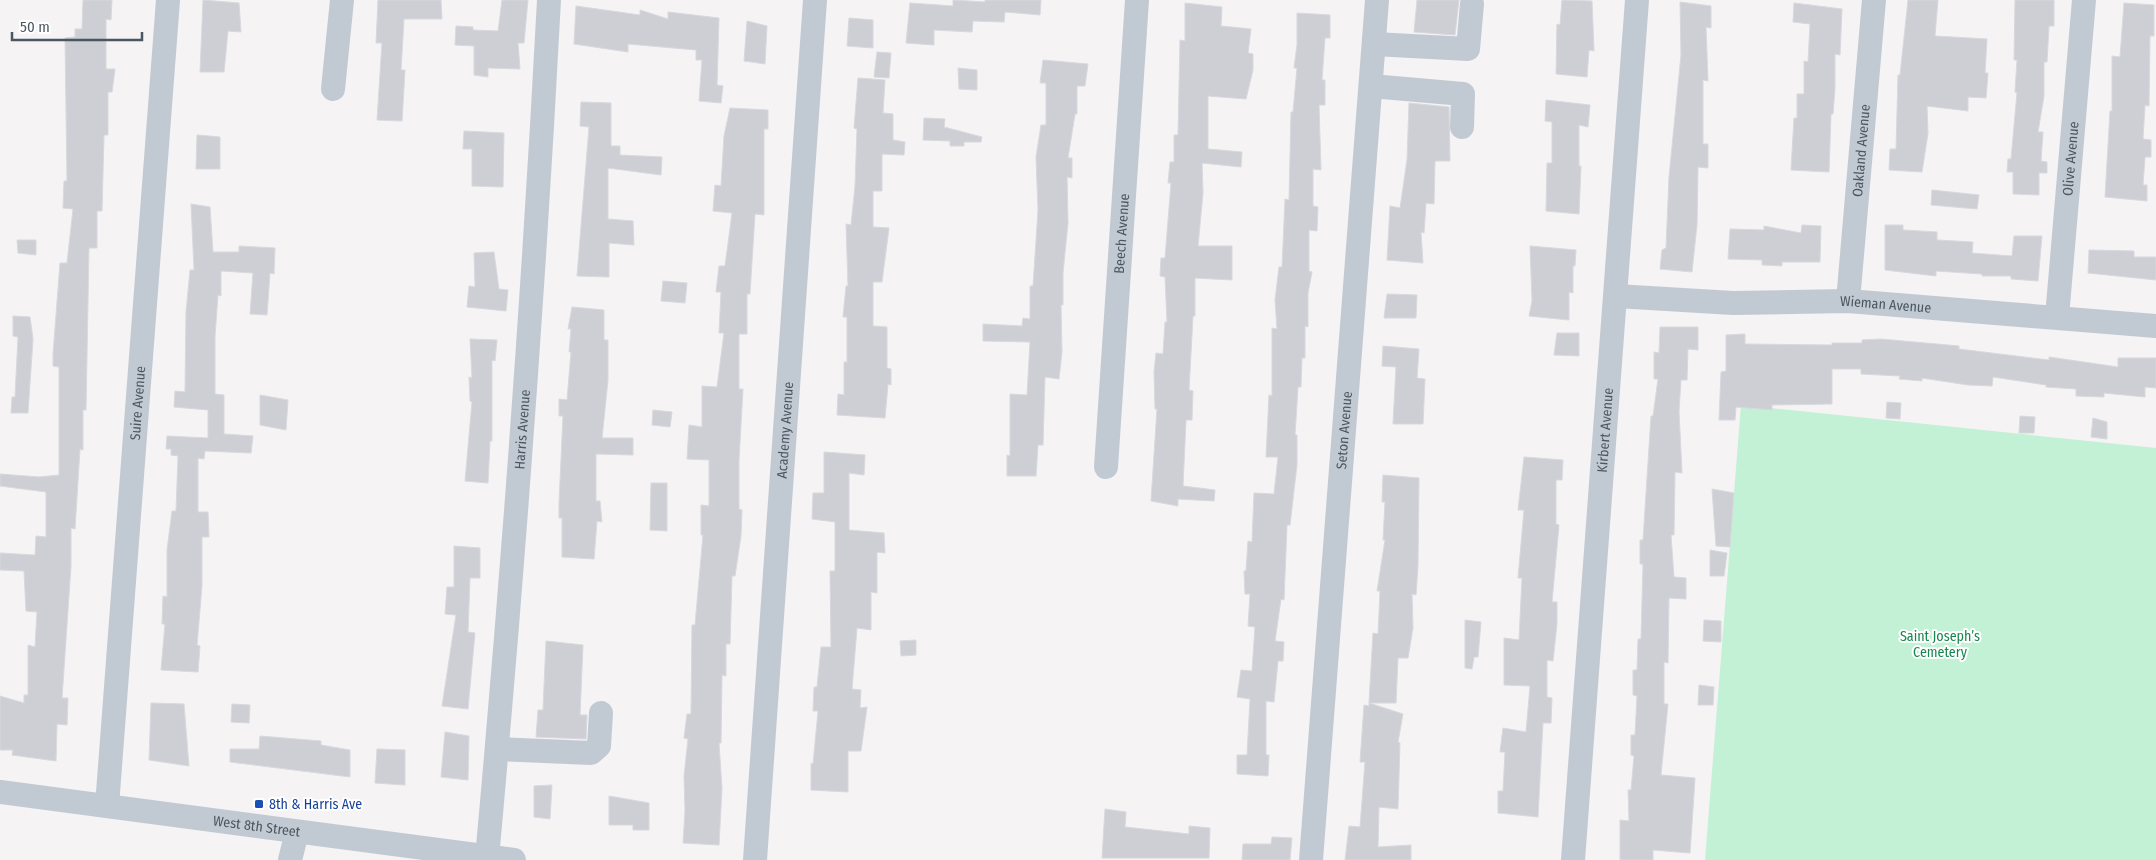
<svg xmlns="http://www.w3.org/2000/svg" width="2156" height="860" font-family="'Fira Sans Condensed',sans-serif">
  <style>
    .green { fill: #c3f1d5 }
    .building { fill: #cdcfd5; stroke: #d7d9de }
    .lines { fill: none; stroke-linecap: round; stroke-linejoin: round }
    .minor { stroke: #c1cad2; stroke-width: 24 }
    .transit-dot { fill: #1a4fb4; stroke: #fff; stroke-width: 2 }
    .labels { text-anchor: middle; stroke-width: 4; stroke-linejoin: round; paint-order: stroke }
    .street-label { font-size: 14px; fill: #4a5661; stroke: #fff }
    .park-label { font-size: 14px; fill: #17864f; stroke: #fff }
    .transit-label { font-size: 14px; fill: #164399; stroke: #fff; text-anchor: start }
  </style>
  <rect width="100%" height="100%" fill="#f5f3f3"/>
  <!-- green -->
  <polygon class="green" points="1741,405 2156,448 2156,860 1705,860"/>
  <!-- building -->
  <g class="building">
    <polygon points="83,0 112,0 111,20 106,19 106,69 115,69 112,92 108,92 108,135 104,135 102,211 97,211 97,248 89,248 86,410 83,410 83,450 80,449 75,529 71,528 71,566 62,698 68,698 67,725 57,724 56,761 12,755 13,750 0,750 0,696 24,703 24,695 28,695 28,645 35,647 37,612 26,611 24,571 0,570 0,553 35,555 36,536 46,537 46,492 0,486 0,474 39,477 59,475 59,367 53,366 53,354 60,263 67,263 73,209 63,208 64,181 67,181 65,38 75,37 75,29 82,29"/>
    <polygon points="203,0 239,3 241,32 228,31 224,72 200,72"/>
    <polygon points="378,0 441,0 442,19 404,19 401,70 405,70 402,121 377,120 382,43 376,43"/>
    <polygon points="502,0 528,0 524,43 518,43 520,69 488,68 488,77 474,75 474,46 455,45 456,26 473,27 473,30 498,31"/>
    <polygon points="953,0 985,2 985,0 1041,0 1040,15 1005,12 1004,22 973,21 972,32 934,30 934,45 906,43 910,3 953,6"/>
    <polygon points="1417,0 1459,0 1455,35 1414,32"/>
    <polygon points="1562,0 1592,1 1594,51 1589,50 1587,77 1556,74 1557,24 1560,25"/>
    <polygon points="1908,0 1938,0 1935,36 1987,39 1985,73 1988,73 1986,98 1968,97 1968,111 1927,106 1928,133 1922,172 1889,170 1890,149 1896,149 1898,75 1900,75"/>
    <polygon points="2015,0 2054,0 2054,26 2049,26 2047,62 2044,62 2044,96 2038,132 2043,132 2041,161 2047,162 2047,173 2039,173 2039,195 2013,194 2013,172 2007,172 2008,159 2011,159 2017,93 2015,92 2017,60 2014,60"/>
    <polygon points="1680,2 1711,6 1711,28 1706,27 1708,81 1703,80 1703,144 1708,144 1708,168 1698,167 1697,225 1692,272 1660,269 1662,250 1666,248 1669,177 1681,55"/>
    <polygon points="1185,3 1222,7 1221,26 1251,29 1248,53 1253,54 1253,70 1246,99 1208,96 1208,149 1242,152 1241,167 1202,163 1203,193 1198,246 1232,246 1232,280 1195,278 1195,316 1193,316 1189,390 1193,391 1192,420 1186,420 1183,486 1215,490 1214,501 1178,499 1178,506 1151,501 1157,409 1155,409 1154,372 1156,353 1163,354 1165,322 1167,322 1165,277 1160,276 1161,258 1165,258 1171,183 1168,183 1170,162 1174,162 1174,135 1178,135 1180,40 1185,41"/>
    <polygon points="1794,3 1842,9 1840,55 1835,54 1835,88 1833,114 1831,114 1829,172 1791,170 1794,118 1797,118 1797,94 1804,94 1804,61 1808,62 1810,24 1793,22"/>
    <polygon points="2124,3 2154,5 2154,36 2150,36 2149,106 2145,105 2143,139 2151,140 2151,157 2145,157 2143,185 2147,185 2147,201 2105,197 2110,111 2112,111 2112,56 2120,57"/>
    <polygon points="576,6 640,15 640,10 668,19 668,12 719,18 717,85 723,86 721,103 699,101 702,60 696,60 696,50 628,44 628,52 574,44"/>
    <polygon points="1297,13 1330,15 1330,38 1325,38 1322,80 1325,80 1325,105 1319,105 1321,170 1313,169 1313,206 1318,207 1317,231 1309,230 1309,271 1312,272 1308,293 1308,327 1305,326 1305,358 1302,358 1301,387 1298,387 1295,435 1297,435 1297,465 1290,525 1287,525 1284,600 1281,599 1275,641 1284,642 1283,661 1278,661 1274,702 1266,701 1266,755 1269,755 1268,776 1237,774 1237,755 1247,755 1250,699 1237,697 1241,670 1252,671 1255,627 1248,626 1250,594 1245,594 1244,571 1246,571 1248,541 1252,542 1254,493 1274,494 1278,457 1266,457 1269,395 1272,396 1272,328 1277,329 1275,300 1279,267 1282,267 1285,199 1289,200 1291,112 1293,112 1297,68 1294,68 1297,45"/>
    <polygon points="849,18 873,20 873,48 847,46"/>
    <polygon points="747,21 767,26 765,64 744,61"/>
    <polygon points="877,52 891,53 889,78 874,77"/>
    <polygon points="1043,60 1088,64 1085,86 1077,86 1077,114 1075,114 1068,158 1072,158 1072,178 1067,177 1068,223 1063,273 1063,305 1061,305 1062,352 1059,379 1045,377 1043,445 1038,445 1036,476 1007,476 1007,455 1010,456 1010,394 1027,395 1030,342 983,341 983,324 1022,326 1023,318 1030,319 1030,286 1033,286 1038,210 1036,157 1041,125 1046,125 1046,83 1040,83"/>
    <polygon points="958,68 977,70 977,90 959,89"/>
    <polygon points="858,78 885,80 883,113 893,114 893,140 905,142 904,155 882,154 882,191 873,191 873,227 889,228 882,282 873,282 873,326 887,327 887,368 891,369 891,385 888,384 885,418 837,415 838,394 844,395 844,362 847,362 847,317 843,317 846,286 848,286 846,224 851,225 855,186 857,129 854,128"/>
    <polygon points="1546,100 1590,105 1588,127 1579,125 1579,166 1581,166 1579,214 1546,211 1547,163 1552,163 1552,122 1545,121"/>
    <polygon points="581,102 611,103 611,146 620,146 620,155 662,157 661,175 608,168 608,219 633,221 634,245 609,243 609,277 577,276 589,127 580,126"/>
    <polygon points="1409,103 1449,107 1450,161 1435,161 1434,204 1426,203 1424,233 1421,232 1423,263 1387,260 1390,206 1400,208 1407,160"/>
    <polygon points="730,108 768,110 768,129 764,129 764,215 755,214 750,294 747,294 747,334 739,334 739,389 743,389 739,460 739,509 742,510 741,536 735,576 732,576 730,644 726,644 726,676 722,675 721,743 719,743 722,788 719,845 683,843 685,811 684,776 688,739 684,738 687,714 691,714 692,625 695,625 703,535 701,535 701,505 709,506 709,460 687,459 689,425 702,427 702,386 717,387 724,333 719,333 721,292 716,292 719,266 725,266 732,213 713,211 715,185 721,186 724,136"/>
    <polygon points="924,118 945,119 944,127 982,137 981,142 964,142 964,146 950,146 950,141 923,140"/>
    <polygon points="464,131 504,133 503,187 472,186 472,149 463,149"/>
    <polygon points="197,135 220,137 220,169 196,169"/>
    <polygon points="1932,190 1979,195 1977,209 1931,205"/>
    <polygon points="191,204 210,207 213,252 239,252 239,246 275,248 274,274 270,273 267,315 250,314 253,273 221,271 221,296 218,295 215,336 215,394 224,395 224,434 253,436 251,453 205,451 204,459 198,458 198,512 208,512 209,537 202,537 202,586 197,645 200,646 198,672 161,670 165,624 162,624 163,596 167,597 167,550 172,511 176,511 178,456 171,455 171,449 166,449 167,436 208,438 208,410 174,407 175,391 185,392 186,312 190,270 194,270"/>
    <polygon points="1802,225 1821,226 1820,262 1782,262 1782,266 1762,265 1762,260 1728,259 1730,229 1764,230 1764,226 1801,233"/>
    <polygon points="1885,225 1903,225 1903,230 1937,232 1937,240 1973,242 1972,253 2012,256 2014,236 2042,236 2038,281 2011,279 2011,276 1982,276 1982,274 1936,271 1936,276 1885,270"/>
    <polygon points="17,240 36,240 36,255 18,253"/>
    <polygon points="1530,246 1576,250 1575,266 1573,266 1573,293 1569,292 1569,320 1529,316 1532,301"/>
    <polygon points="2089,250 2134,251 2134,257 2156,257 2156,280 2088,273"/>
    <polygon points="494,252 499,289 508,290 506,311 467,307 469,286 475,287 474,253"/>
    <polygon points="663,281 687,283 685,303 661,301"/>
    <polygon points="1387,294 1417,295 1416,318 1384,318"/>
    <polygon points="572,307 604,310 604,340 608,340 608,380 602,438 633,438 633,455 596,454 596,501 600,501 602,522 597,521 594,559 562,557 562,518 559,518 559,503 563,416 559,416 559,399 567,400 571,352 569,352 571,329 568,329"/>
    <polygon points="13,316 30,317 33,339 28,413 11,413 12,397 15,397 18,337 13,336"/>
    <polygon points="1660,327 1698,327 1698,350 1688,349 1687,380 1681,380 1679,411 1682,473 1675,472 1674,535 1671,535 1674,577 1686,578 1686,599 1669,598 1668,663 1664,662 1664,704 1668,704 1661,775 1695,778 1692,824 1690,853 1653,850 1653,860 1620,860 1620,820 1629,821 1628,790 1631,790 1634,756 1631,755 1631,735 1635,735 1637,696 1633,695 1633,670 1637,670 1638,639 1641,639 1643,564 1640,564 1640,540 1643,540 1651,416 1653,416 1658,379 1654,379 1654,352 1659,353"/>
    <polygon points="1557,333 1579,333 1579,356 1554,355"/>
    <polygon points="1745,334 1745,344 1832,345 1832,343 1862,343 1862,340 1881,339 1959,346 1959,349 2049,360 2049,357 2118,367 2118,358 2156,358 2156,388 2145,387 2145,397 2104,393 2104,397 2076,396 2076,389 2046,387 2046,385 1993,377 1992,386 1968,385 1922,378 1922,381 1899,379 1900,376 1861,374 1861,369 1832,369 1832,404 1772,405 1772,410 1736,407 1735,420 1719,420 1721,372 1726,371 1726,335"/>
    <polygon points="470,339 497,340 495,361 492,360 492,441 490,441 488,483 465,481 472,402 470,401 469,377 472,378"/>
    <polygon points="1383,346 1419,349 1417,378 1425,379 1423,424 1393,424 1396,367 1382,366"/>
    <polygon points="260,395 288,400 286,430 260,425"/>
    <polygon points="1887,402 1901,403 1900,419 1886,418"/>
    <polygon points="653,410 672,412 670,427 652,425"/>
    <polygon points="2020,416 2035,417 2034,433 2019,433"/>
    <polygon points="2093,418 2107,422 2107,439 2091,437"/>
    <polygon points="824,452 865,455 864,475 849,473 849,530 884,533 885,553 877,552 877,593 871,592 871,630 857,628 852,689 861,690 860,708 867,707 861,751 848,751 848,792 811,790 811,763 813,764 818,711 813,711 814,687 817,687 821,647 831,647 830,571 835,571 835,522 812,519 813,493 824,493"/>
    <polygon points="1524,457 1563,460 1562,480 1556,480 1556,524 1559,525 1552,602 1557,602 1557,624 1553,661 1547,660 1547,697 1552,698 1551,723 1543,723 1538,817 1498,813 1498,791 1503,791 1505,752 1500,752 1503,728 1526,732 1530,686 1504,685 1504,638 1519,640 1522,578 1518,578 1524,510 1518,510"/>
    <polygon points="1383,475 1419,478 1418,566 1416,595 1412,594 1413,628 1408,658 1398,658 1396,703 1369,703 1373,633 1378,634 1380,591 1377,591 1385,540 1383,540 1385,502 1382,502"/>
    <polygon points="651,483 667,483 667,531 650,530"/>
    <polygon points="1712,489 1734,493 1730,547 1716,546"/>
    <polygon points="454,546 480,548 480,578 470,578 468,632 475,633 468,709 442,706 456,615 445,614 447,587 454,587"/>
    <polygon points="1710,550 1727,553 1724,576 1710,576"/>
    <polygon points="1465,620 1481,622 1478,657 1474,657 1472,669 1465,668"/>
    <polygon points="1704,620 1721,621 1721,642 1703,641"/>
    <polygon points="916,640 916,655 901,656 900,641"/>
    <polygon points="546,641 583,645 580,715 587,715 586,739 536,737 538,710 543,710"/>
    <polygon points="1699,685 1714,687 1713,705 1698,705"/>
    <polygon points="151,703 184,704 189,766 149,760"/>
    <polygon points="1369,703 1403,714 1398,742 1400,743 1398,809 1379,807 1378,847 1411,845 1411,860 1345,860 1349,826 1360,827 1365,762 1360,762 1364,705 1369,706"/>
    <polygon points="232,704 250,705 249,723 231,722"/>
    <polygon points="445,732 469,736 468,780 441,777"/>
    <polygon points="260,736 321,741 321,745 350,750 350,777 230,762 230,749 259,749"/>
    <polygon points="377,749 405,750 405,785 375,783"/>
    <polygon points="552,785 550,819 534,817 534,786"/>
    <polygon points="609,796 649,803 649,830 633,830 633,825 609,825"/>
    <polygon points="1105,809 1126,812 1125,827 1189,834 1189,826 1210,828 1209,858 1102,858"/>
    <polygon points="1272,837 1292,838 1290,860 1242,860 1243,844 1271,844"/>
  </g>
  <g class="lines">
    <!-- minor -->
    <g class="minor">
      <polyline points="1374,44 1468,49 1472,4"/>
      <polyline points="1371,86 1463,94 1462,127"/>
      <polyline points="333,89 342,0"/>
      <path id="s1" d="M1616,296L1733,303L1848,301L2156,326"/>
      <path id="s2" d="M1848,301L1874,0"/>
      <path id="s3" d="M2057,317L2084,0"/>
      <path id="s4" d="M1106,467L1137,0"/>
      <polyline points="497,749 591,753 599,746 601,713"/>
      <path id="s5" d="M0,792L514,860"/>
      <path id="s6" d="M107,806L168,0"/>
      <path id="s7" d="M487,858C513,572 534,286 549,0"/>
      <polyline points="290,860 297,832"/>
      <path id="s8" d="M755,860L815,0"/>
      <path id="s9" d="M1311,860L1377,0"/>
      <path id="s10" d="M1573,860L1637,0"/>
    </g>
  </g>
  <!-- markers -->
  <rect class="transit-dot" x="254" y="799" width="10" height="10" rx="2.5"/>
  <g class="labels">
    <!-- street labels -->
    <g class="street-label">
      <text dy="5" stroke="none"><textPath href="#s2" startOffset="151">Oakland Avenue</textPath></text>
      <text dy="5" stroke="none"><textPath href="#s3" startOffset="159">Olive Avenue</textPath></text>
      <text dy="5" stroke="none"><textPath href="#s4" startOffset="234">Beech Avenue</textPath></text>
      <text dy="5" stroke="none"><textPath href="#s1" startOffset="270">Wieman Avenue</textPath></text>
      <text dy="5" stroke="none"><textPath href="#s6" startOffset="404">Suire Avenue</textPath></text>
      <text dy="5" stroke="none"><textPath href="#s7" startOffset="430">Harris Avenue</textPath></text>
      <text dy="5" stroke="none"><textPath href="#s8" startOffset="431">Academy Avenue</textPath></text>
      <text dy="5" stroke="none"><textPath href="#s9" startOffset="431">Seton Avenue</textPath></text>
      <text dy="5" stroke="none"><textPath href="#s10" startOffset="431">Kirbert Avenue</textPath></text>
      <text dy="5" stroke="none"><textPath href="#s5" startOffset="259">West 8th Street</textPath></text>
    </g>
    <!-- park labels -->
    <g class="park-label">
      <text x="1940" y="641">Saint Joseph’s<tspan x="1940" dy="16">Cemetery</tspan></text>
    </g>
    <!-- transit labels -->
    <g class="transit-label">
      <text x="269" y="809">8th &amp; Harris Ave</text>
    </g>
  </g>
  <!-- scale -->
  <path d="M12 32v8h130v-8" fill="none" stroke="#4a5661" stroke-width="2.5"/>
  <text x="20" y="32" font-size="15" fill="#4a5661" stroke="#ffffff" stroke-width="4" paint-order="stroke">50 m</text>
</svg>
